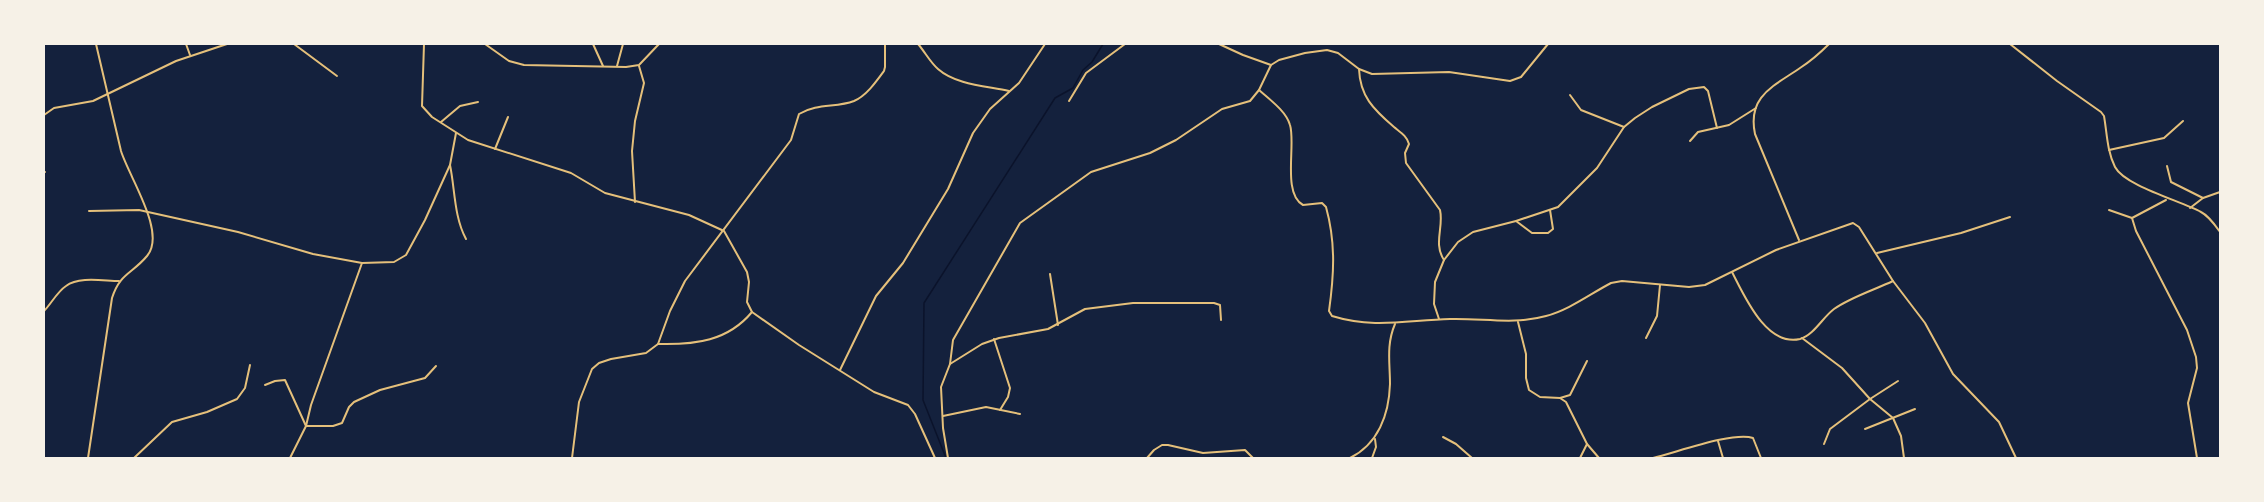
<svg xmlns="http://www.w3.org/2000/svg" width="2264" height="502" font-family="'Archivo Narrow',sans-serif">
  <style>
    .lines { fill: none; stroke-linecap: round; stroke-linejoin: round }
    .stream { stroke: #0b132b; stroke-width: 1.5 }
    .minor { stroke: #e5c07b; stroke-width: 2 }
  </style>
  <rect width="100%" height="100%" fill="#14213d"/>
  <g class="lines">
    <!-- stream -->
    <polyline class="stream" points="946,458 923,400 924,303 1055,98 1073,88 1083,70 1092,62 1103,44"/>
    <!-- minor -->
    <g class="minor">
      <polyline points="186,44 190,55"/>
      <polyline points="294,44 337,76"/>
      <polyline points="424,44 422,106 432,117 468,140 571,173 605,193 689,215 724,231 747,272 749,282 747,302 752,312 799,345 874,392 908,405 915,414 935,458"/>
      <polyline points="485,44 509,61 524,65 626,67 639,65 659,44"/>
      <polyline points="593,44 603,66"/>
      <path d="M918,44C925,52 930,62 938,69C956,85 987,86 1009,91"/>
      <polyline points="1219,44 1243,55 1271,65"/>
      <path d="M2010,44L2057,81L2101,112L2104,116C2107,133 2107,151 2115,167C2125,186 2181,201 2201,212C2209,216 2215,225 2220,232"/>
      <polyline points="617,66 623,44"/>
      <path d="M1359,69C1360,96 1373,109 1394,127C1400,132 1407,136 1409,144L1405,153L1406,163L1440,210C1444,227 1433,243 1444,260"/>
      <path d="M1259,90C1269,99 1286,111 1290,125C1296,144 1282,194 1303,205L1322,203L1326,207C1336,243 1334,275 1329,311L1332,316C1374,329 1408,320 1450,319C1483,318 1514,325 1546,316C1569,310 1590,294 1611,283L1622,281L1689,287L1705,285L1776,250L1853,223L1859,227L1893,281L1925,323L1953,374L1999,422L2016,458"/>
      <polyline points="1570,95 1581,110 1624,127"/>
      <polyline points="1069,101 1086,73 1125,44"/>
      <polyline points="44,115 54,108 93,101 176,61 227,44"/>
      <polyline points="441,122 460,106 478,102"/>
      <polyline points="1690,141 1698,132 1729,125 1756,108"/>
      <polyline points="495,149 508,117"/>
      <polyline points="2109,150 2164,138 2183,121"/>
      <path d="M450,165C455,189 454,217 466,239"/>
      <polyline points="2167,166 2171,182 2203,198"/>
      <polyline points="44,172 45,172"/>
      <polyline points="635,202 632,151 635,121 644,83 639,66"/>
      <polyline points="2190,208 2203,198 2220,192"/>
      <polyline points="2109,210 2132,218 2166,200"/>
      <polyline points="89,211 139,210 238,232 313,254 362,263 394,262 406,255 425,220 450,165 456,133"/>
      <polyline points="2132,218 2136,231 2187,330 2196,357 2197,368 2188,403 2197,458"/>
      <polyline points="1516,221 1532,233 1548,233 1553,229 1550,210"/>
      <path d="M1799,240L1755,134C1747,96 1774,86 1800,68C1811,61 1820,53 1829,44"/>
      <polyline points="1877,253 1961,233 2010,217"/>
      <path d="M1732,272C1744,295 1766,347 1800,339C1814,335 1823,317 1834,309C1851,297 1874,290 1893,281"/>
      <polyline points="1050,274 1058,325"/>
      <path d="M44,311C51,304 57,292 66,286C79,276 104,281 119,281"/>
      <polyline points="1439,319 1434,304 1435,282 1444,260 1458,242 1473,232 1516,221 1558,207 1597,168 1624,127 1635,118 1652,107 1689,89 1704,87 1708,91 1717,128"/>
      <polyline points="1518,322 1526,354 1526,378 1529,390 1540,397 1560,398 1566,402 1587,444 1599,458"/>
      <polyline points="1646,338 1657,316 1660,285"/>
      <polyline points="1802,338 1842,368 1870,399 1893,418 1901,436 1904,458"/>
      <polyline points="994,339 1010,388 1008,397 1000,410"/>
      <path d="M658,344C695,345 728,341 752,312"/>
      <polyline points="950,364 982,344 999,338 1048,329 1085,309 1133,303 1214,303 1220,305 1221,320"/>
      <polyline points="840,370 876,296 903,263 948,189 973,133 990,109 1019,83 1045,44"/>
      <polyline points="265,385 275,381 285,380 306,426 333,426 342,423 349,407 354,402 380,390 425,378 436,366"/>
      <polyline points="1560,398 1570,395 1587,361"/>
      <polyline points="943,416 986,407 1020,414"/>
      <polyline points="1865,429 1915,409"/>
      <polyline points="1443,437 1456,444 1472,458"/>
      <polyline points="1718,441 1723,458"/>
      <polyline points="1824,444 1830,429 1870,399 1898,381"/>
      <path d="M88,458L112,298C120,273 132,274 147,256C167,233 129,177 121,151L96,44"/>
      <polyline points="134,458 172,422 207,412 237,399 245,388 250,365"/>
      <polyline points="290,458 306,426 311,405 362,263"/>
      <path d="M572,458L579,402L592,369L599,363L611,359L646,353L658,344L670,311L685,281L791,140L799,114C818,103 836,108 854,101C866,96 876,82 884,71L885,67V44"/>
      <polyline points="948,458 943,428 941,387 950,364 953,340 1020,223 1091,172 1150,153 1176,140 1222,109 1250,101 1259,90 1271,65 1279,60 1305,53 1327,50 1338,53 1359,69 1372,74 1449,72 1510,81 1521,77 1548,44"/>
      <polyline points="1147,458 1154,450 1162,445 1168,445 1203,453 1245,450 1253,458"/>
      <path d="M1350,458C1378,444 1389,415 1390,384C1390,363 1386,345 1395,324"/>
      <polyline points="1372,458 1376,447 1375,439"/>
      <polyline points="1580,458 1587,444"/>
      <path d="M1653,458C1675,453 1734,431 1753,438L1761,458"/>
    </g>
  </g>
  <!-- border -->
  <rect width="2264" height="502" fill="none" stroke="#f6f1e7" stroke-width="90"/>
</svg>
